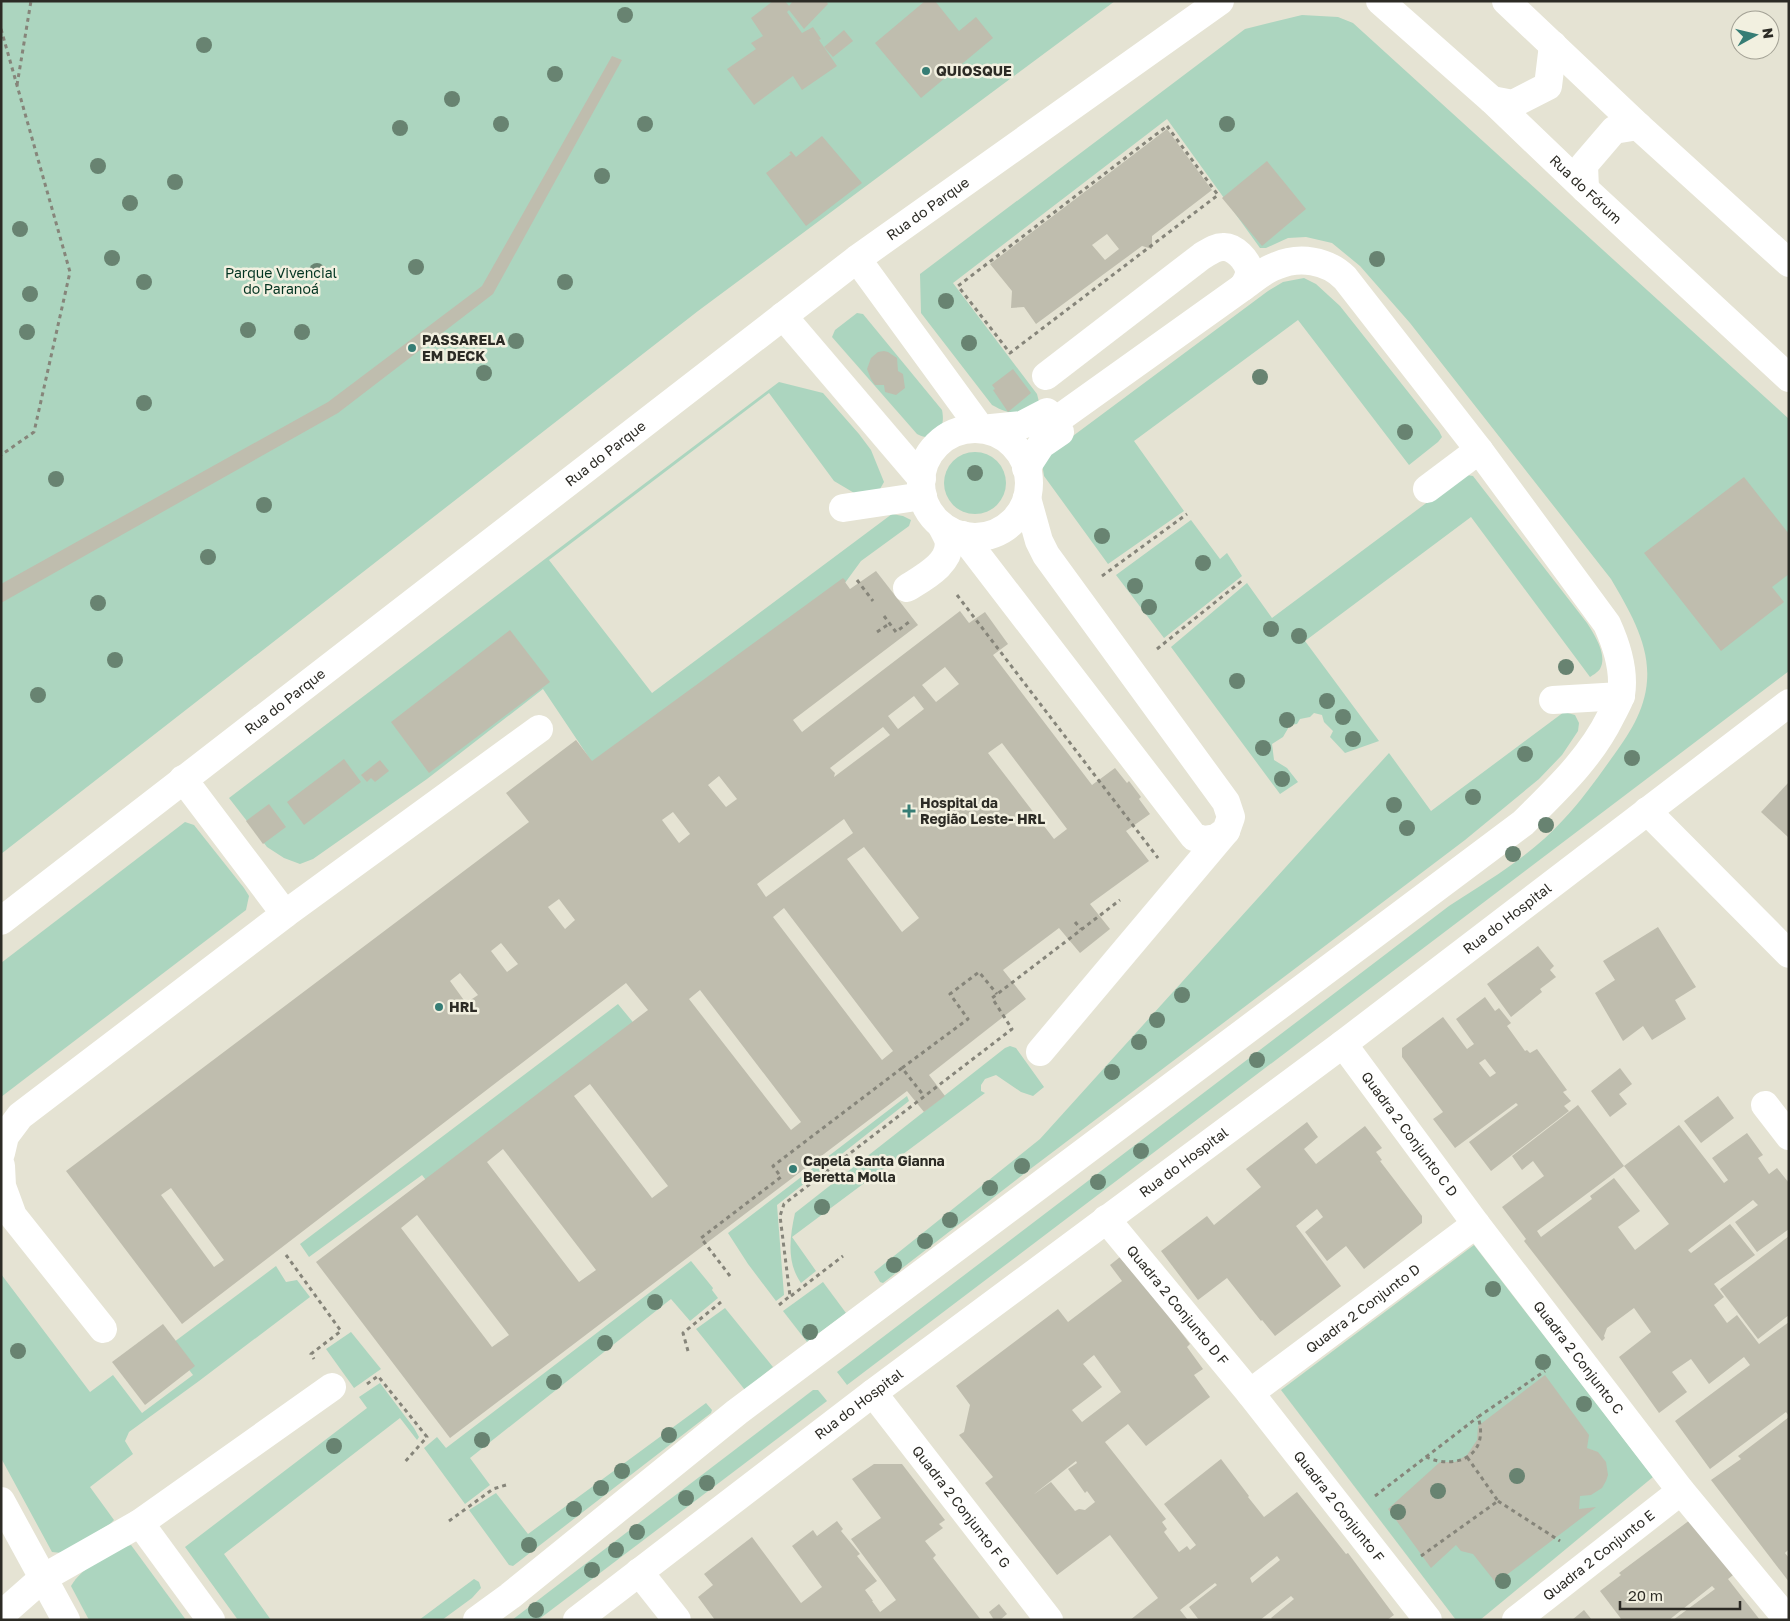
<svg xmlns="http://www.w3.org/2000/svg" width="1790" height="1621" font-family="'Golos Text',sans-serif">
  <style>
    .green { fill: #acd5bf }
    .building { fill: #bfbdae; fill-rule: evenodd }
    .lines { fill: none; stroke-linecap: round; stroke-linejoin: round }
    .path { stroke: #86857a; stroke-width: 3; stroke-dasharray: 4 4; stroke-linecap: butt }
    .minor { stroke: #fff; stroke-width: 28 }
    .tree { fill: #688371 }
    .poi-dot { fill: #367d75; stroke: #f2f0e0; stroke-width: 2 }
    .labels { text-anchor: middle; stroke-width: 5; stroke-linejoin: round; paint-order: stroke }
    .poi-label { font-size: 14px; font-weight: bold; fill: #2c2b25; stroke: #f2f0e0; text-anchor: start }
    .street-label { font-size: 14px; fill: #2c2b25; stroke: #f2f0e0 }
    .park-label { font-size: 14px; fill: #023421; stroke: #f2f0e0 }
  </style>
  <rect width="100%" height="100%" fill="#e5e3d3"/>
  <!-- green -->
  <g class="green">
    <polygon points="1,1 1115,1 698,311 1,854"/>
    <path d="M1302,15L1338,17L1353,23L1789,419V671L847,1385L837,1372L1449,906C1489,880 1532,855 1564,819C1581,801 1596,780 1611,759C1628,736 1645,711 1647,681C1650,644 1629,610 1611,579L1410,323L1360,266L1332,243L1306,237L1288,238L1266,248H1260L1167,119L953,283L1037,394L1039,402C1018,414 1014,417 992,405L921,313L920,274L1245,29Z"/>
    <polygon points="1304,278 1316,284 1340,306 1439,431 1442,437 1438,442 1409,465 1298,320 1134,441 1184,511 1108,564 1044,476 1042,463 1046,456 1268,291 1283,282"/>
    <path d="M857,313L863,314L942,410C946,429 936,444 917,434L832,337L835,330Z"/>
    <polygon points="779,382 823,393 859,434 871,450 884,482 880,489 866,500 834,481 769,393 549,560 652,693 892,514 903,516 911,520 909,526 861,561 842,587 600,774 543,689 427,779 313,859 300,864 284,858 267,847 229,798"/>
    <circle cx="975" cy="483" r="31"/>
    <path d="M1467,475L1473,476L1587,623C1594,634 1608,655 1600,669C1598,672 1593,675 1590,677L1471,517L1305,641L1379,741L1345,753L1330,737L1333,731L1324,722L1322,715L1314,713L1310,717L1300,719L1297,724L1290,725L1283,737L1272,744L1274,760L1287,768L1298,782L1280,794L1171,647L1247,583L1272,618L1433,498Z"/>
    <polygon points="1191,520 1220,559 1227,553 1242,576 1164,638 1116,575"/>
    <polygon points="1564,712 1575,715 1579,723 1578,731 1562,755 1539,779 1465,840 1029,1170 883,1283 880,1282 874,1272 1040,1139 1389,753 1431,811"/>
    <polygon points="185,822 194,825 244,888 249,896 246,910 1,1097 1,963"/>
    <polygon points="618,1004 641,1032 432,1188 422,1175 309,1257 300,1244"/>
    <path d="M1010,1046L1016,1048L1044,1087L1033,1096L1021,1092L996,1075L985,1079L981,1085V1091L985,1093L792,1237L816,1271L801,1283C786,1262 790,1236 795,1213L1005,1048Z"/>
    <polygon points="907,1096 909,1101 777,1205 784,1295 776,1301 748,1264 728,1233"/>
    <polygon points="1474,1245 1653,1477 1480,1620 1456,1620 1281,1390"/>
    <polygon points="691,1261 713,1288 712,1290 718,1298 690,1321 671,1299 470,1458 490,1485 465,1504 424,1448 437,1437 446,1448"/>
    <polygon points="276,1266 286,1282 297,1280 310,1297 199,1381 129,1432 125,1441 133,1454 90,1487 114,1520 110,1524 62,1553 52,1552 1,1458 1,1274 90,1392 113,1375 142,1413 193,1375 170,1345"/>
    <polygon points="823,1282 846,1313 807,1342 783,1311"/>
    <polygon points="725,1308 773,1367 745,1390 696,1329"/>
    <polygon points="351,1332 381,1369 354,1388 326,1349"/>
    <polygon points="380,1383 414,1428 419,1437 417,1440 400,1418 224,1554 271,1620 238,1620 185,1547 367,1408 359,1397"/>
    <polygon points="813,1390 818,1390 827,1401 538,1620 512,1620"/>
    <polygon points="706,1403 712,1410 711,1413 513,1566 509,1565 469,1510 496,1493 528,1534"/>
    <path d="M131,1545L186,1620H89L71,1586C81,1568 111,1551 131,1545Z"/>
    <polygon points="474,1579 479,1582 481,1588 472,1598 442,1620 419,1620"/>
  </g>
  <!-- building -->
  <g class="building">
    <polygon points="773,1 785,1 789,6 793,1 826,1 828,4 804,29 789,10 787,12 802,33 813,27 821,39 819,40 837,66 802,90 793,76 754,105 727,69 756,49 751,43 763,36 751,18"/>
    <polygon points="925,1 935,1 959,31 976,17 993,38 921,98 875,43"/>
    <polygon points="844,30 853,41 833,57 824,47"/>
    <polygon points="612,56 622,60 493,294 338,413 1,603 1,584 328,402 482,286"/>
    <path d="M1167,129L1212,190L1152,236V249L1142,246L1036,324L1024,307L1011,308L1012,291L990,264ZM1107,234L1119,249L1105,260L1092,245Z"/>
    <polygon points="822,136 862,183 806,226 766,173 791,154 789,153 791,151 796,157"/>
    <polygon points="1267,161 1306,209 1262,246 1222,198"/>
    <polygon points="884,351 888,352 897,358 898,371 903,374 905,388 896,395 885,392 884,385 875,385 871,379 867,369 871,358 878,352"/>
    <polygon points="1013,369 1031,393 1008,412 993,390 995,389 992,385"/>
    <polygon points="1744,477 1789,534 1789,574 1772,587 1784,602 1721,651 1644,553"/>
    <path d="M876,571L918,625L793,720L802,732L960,611L969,623L985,612L1008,644L993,655L1092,785L1115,768L1127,783L1129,781L1141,797L1139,799L1150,814L1126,831L1149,861L1090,904L1110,929L1080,953L1059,928L1003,970L1026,999L929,1075L945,1096L924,1112L907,1091L450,1438L316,1262L648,1010L626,983L182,1324L66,1171L529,822L506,793L576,740L592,761L843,578L846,581L845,582L850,589ZM945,667L959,684L936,702L922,685ZM914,696L924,709L898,729L888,716ZM883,727L890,735L834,777L835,773L830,768ZM1002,743L1067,829L1054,839L988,753ZM719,776L737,799L726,807L708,785ZM673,812L690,834L679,843L662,820ZM844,819L853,833L766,897L757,884ZM864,847L919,918L902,932L847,859ZM559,899L575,920L565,929L548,907ZM784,908L893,1051L882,1060L773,917ZM501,943L518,964L507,972L491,951ZM460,973L478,995L466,1003L450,981ZM700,990L801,1122L791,1130L689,999ZM590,1084L668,1186L652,1198L574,1096ZM503,1149L596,1270L579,1282L487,1162ZM171,1188L224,1260L214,1267L161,1195ZM417,1215L509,1335L492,1347L401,1228Z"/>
    <polygon points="510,630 550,682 429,773 391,722"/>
    <polygon points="344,759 361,782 304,825 287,802"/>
    <polygon points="380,760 389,771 375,782 371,778 367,782 361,775"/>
    <polygon points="1789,782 1789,838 1761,812"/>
    <polygon points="269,804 286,827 263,844 246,821"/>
    <polygon points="1658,927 1696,987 1675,1000 1686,1019 1652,1040 1643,1026 1623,1041 1595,993 1615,980 1603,961"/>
    <polygon points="1538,946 1554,966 1550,970 1556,977 1540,989 1542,992 1511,1017 1487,984"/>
    <path d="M1485,997L1495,1011L1499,1008L1511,1023L1507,1026L1525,1051L1527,1050L1530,1053L1537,1049L1567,1090L1563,1092L1571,1101L1564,1106L1569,1111L1491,1171L1469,1142L1518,1105L1516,1103L1455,1148L1433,1119L1443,1112L1402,1057V1048L1443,1017L1467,1049L1474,1044L1456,1019ZM1485,1059L1496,1073L1490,1077L1479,1063Z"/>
    <polygon points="1620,1068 1632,1084 1619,1094 1627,1104 1610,1117 1591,1091"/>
    <polygon points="1718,1096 1734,1118 1701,1143 1684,1121"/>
    <path d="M1578,1105L1624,1166L1679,1125L1724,1183L1728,1180L1712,1158L1747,1133L1763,1155L1758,1158L1769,1174L1777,1168L1789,1183V1229L1757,1252L1735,1222L1758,1205L1753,1200L1688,1250L1691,1253L1730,1224L1755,1255L1714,1284L1724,1297L1714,1305L1727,1323L1737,1315L1759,1344L1789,1322V1416L1786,1412L1710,1469L1675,1421L1750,1365L1744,1357L1709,1384L1691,1359L1672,1372L1687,1392L1659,1413L1619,1357L1651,1332L1634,1308L1607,1328L1604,1336L1605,1338L1602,1341L1524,1241L1526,1239L1502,1207L1544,1176L1533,1161L1522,1170L1512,1156ZM1624,1166L1669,1224L1635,1250L1618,1227L1640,1211L1614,1178L1590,1196L1592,1199L1541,1237L1537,1231Z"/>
    <polygon points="1307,1122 1318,1137 1304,1149 1316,1164 1365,1126 1382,1148 1376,1152 1382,1160 1380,1161 1422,1216 1422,1223 1364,1269 1346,1246 1327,1261 1305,1232 1323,1217 1317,1209 1296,1226 1341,1286 1275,1336 1262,1320 1261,1321 1227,1278 1198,1300 1161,1251 1207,1216 1214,1225 1261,1187 1246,1169"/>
    <polygon points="1789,1236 1789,1315 1758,1339 1720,1289"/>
    <path d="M1120,1257L1133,1273L1135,1272L1190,1344L1187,1347L1203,1369L1194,1375L1210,1397L1146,1446L1128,1424L1105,1442L1166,1519L1162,1522L1167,1529L1164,1532L1179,1552L1187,1546L1190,1550L1196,1545L1164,1504L1221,1459L1249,1496L1248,1497L1264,1517L1297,1492L1346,1554L1348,1553L1394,1615L1387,1620H1273L1271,1618L1294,1599L1291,1596L1260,1620H1199L1189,1607L1217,1585L1215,1583L1180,1610L1188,1620H1130L1158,1598L1110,1535L1057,1575L985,1483L993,1477L959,1435L964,1432L970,1405L956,1386L1058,1309L1068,1322L1122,1281L1110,1265ZM1094,1355L1121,1392L1082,1422L1072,1410L1102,1387L1083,1364ZM1076,1461L1077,1463L1068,1469L1085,1493L1087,1491L1095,1502L1085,1510L1079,1509L1075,1511L1051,1482L1033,1495ZM1277,1556L1280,1560L1252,1583L1250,1578Z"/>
    <polygon points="163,1324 195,1366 145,1405 112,1362"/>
    <polygon points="1545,1375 1589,1435 1587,1448 1598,1452 1606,1462 1608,1475 1606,1481 1602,1488 1591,1495 1580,1496 1579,1509 1596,1507 1496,1583 1473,1554 1461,1551 1456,1545 1431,1568 1388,1509 1440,1462 1455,1462 1467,1455 1477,1440 1478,1426"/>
    <polygon points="1789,1417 1789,1549 1785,1553 1789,1558 1789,1582 1711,1480 1741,1459 1738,1456"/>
    <polygon points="874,1464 902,1464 945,1520 939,1524 943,1528 925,1541 936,1555 933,1558 981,1620 715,1620 698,1597 713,1585 704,1574 752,1537 801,1603 822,1587 792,1546 813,1530 817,1536 837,1521 843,1529 841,1531 860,1554 857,1556 877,1581 865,1590 873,1601 872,1601 880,1612 896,1600 851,1539 881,1518 852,1479"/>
    <polygon points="1694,1517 1737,1572 1728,1579 1760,1620 1673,1620 1715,1589 1712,1586 1669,1620 1622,1620 1600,1591 1621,1575 1619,1573"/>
    <polygon points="999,1604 1007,1614 1000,1620 994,1620 989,1612"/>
    <polygon points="1584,1610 1592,1620 1572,1620"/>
  </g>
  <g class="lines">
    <!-- path -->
    <g class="path">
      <polyline points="1,29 70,272 34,432 1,455"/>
      <polyline points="17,85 31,1"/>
      <polygon points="1167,126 1218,195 1010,353 958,286"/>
      <polyline points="1102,576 1187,514"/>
      <polyline points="857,580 873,601"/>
      <polyline points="957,595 1158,858"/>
      <polyline points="884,616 896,632 909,622"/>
      <polyline points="877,632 889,624"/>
      <polyline points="1157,649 1244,579"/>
      <polyline points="1075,922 1081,929"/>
      <polyline points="902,1068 968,1019 950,994 979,972 997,994"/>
      <polyline points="286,1255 341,1331 311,1354 314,1359"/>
      <polyline points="730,1276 701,1238 781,1177 773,1166 902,1068 924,1096"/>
      <polyline points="791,1296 843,1256"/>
      <polyline points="779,1305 790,1296 780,1216 784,1204 1012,1029 992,998 1120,900"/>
      <polyline points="688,1351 683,1333 721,1302"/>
      <polyline points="367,1384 378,1376 427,1437 404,1463"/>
      <polyline points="1426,1457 1478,1417"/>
      <path d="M1375,1496L1426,1457C1458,1471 1490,1454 1478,1417L1545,1371"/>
      <polyline points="1498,1501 1560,1541"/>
      <polyline points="449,1521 493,1489 506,1485"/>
      <polyline points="1421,1556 1498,1501 1467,1457"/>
    </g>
    <!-- minor -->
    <g class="minor">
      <path id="s1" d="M1380,1L1492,100L1585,189L1789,378"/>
      <polyline points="1506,1 1638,126 1789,263"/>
      <polyline points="1492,100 1513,104 1548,86 1553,45"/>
      <polyline points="1585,189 1584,165 1614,130 1638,126"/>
      <polyline points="857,259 981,429 1022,425 1047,412 1060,432 1041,445 1026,468"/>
      <polyline points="783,316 922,479"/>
      <path d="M1046,376L1202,256C1209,252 1215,247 1223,247C1234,246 1249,261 1249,272C1249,278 1246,282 1243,287"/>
      <circle cx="975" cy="483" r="54"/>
      <polyline points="1427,489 1479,450"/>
      <polyline points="843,508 923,496"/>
      <polyline points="962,535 1194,837 1204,840 1216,838 1226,831 1231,817 1226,802 1046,555 1039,541 1027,498"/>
      <path d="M907,588C923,578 954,562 948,539C946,534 943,529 941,525"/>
      <polyline points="1553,700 1621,696"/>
      <polyline points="1647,811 1789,954"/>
      <polyline points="285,914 539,729"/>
      <path id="s2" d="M1,921L857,259L1220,1"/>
      <path id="s3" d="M1343,1044L1476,1224L1681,1491L1788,1620"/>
      <polyline points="1040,1052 1226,831"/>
      <polyline points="1765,1105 1789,1136"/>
      <polyline points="1,1153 5,1136 20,1116 285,914 183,779"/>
      <polyline points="1,1166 2,1186 13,1216 103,1329"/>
      <path id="s4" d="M1106,1219L1250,1393L1428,1620"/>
      <path id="s5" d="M873,1393L1049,1620"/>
      <path id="s6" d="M1250,1393L1476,1224"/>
      <polyline points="1,1501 66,1620"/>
      <polyline points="140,1523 211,1620"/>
      <polyline points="639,1572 677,1620"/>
      <polyline points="1,1615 43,1578 140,1523 332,1387"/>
      <path d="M477,1620L510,1596L737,1412L1523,823C1556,790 1590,759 1611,716C1614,710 1619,702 1621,695C1625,671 1617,646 1607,624L1479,450L1345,278C1327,260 1299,256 1276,266C1264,270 1253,280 1243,287L1054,422"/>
      <path id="s7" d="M577,1620L873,1393L1343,1044L1789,703"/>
      <path id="s8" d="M1516,1620L1681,1491"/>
    </g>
  </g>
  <!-- trees -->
  <g class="tree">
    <circle cx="625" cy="15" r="8"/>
    <circle cx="204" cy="45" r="8"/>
    <circle cx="555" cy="74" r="8"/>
    <circle cx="452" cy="99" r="8"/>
    <circle cx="501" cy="124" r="8"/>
    <circle cx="645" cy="124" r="8"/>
    <circle cx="1227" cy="124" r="8"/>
    <circle cx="400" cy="128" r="8"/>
    <circle cx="98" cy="166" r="8"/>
    <circle cx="602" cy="176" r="8"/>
    <circle cx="175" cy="182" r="8"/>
    <circle cx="130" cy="203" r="8"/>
    <circle cx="20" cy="229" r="8"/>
    <circle cx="112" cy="258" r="8"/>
    <circle cx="1377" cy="259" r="8"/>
    <circle cx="416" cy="267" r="8"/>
    <circle cx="317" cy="271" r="8"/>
    <circle cx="144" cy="282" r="8"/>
    <circle cx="565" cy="282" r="8"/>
    <circle cx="30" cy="294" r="8"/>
    <circle cx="946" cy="301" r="8"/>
    <circle cx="248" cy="330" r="8"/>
    <circle cx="27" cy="332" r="8"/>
    <circle cx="302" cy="332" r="8"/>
    <circle cx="516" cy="341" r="8"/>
    <circle cx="969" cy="343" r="8"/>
    <circle cx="484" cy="373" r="8"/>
    <circle cx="1260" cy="377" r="8"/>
    <circle cx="144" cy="403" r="8"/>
    <circle cx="1405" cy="432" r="8"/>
    <circle cx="975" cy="473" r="8"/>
    <circle cx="56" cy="479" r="8"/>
    <circle cx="264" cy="505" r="8"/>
    <circle cx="1102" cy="536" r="8"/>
    <circle cx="208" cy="557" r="8"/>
    <circle cx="1203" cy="563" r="8"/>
    <circle cx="1135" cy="586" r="8"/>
    <circle cx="98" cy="603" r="8"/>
    <circle cx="1149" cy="607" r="8"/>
    <circle cx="1271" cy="629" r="8"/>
    <circle cx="1299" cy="636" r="8"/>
    <circle cx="115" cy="660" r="8"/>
    <circle cx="1566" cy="667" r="8"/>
    <circle cx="1237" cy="681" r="8"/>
    <circle cx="38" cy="695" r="8"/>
    <circle cx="1327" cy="701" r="8"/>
    <circle cx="1343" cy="717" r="8"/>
    <circle cx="1287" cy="720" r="8"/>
    <circle cx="1353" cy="739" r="8"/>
    <circle cx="1263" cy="748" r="8"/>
    <circle cx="1525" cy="754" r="8"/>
    <circle cx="1632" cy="758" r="8"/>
    <circle cx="1282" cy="779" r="8"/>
    <circle cx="1473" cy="797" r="8"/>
    <circle cx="1394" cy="805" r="8"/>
    <circle cx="1546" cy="825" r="8"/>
    <circle cx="1407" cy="828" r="8"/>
    <circle cx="1513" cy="854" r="8"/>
    <circle cx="1182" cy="995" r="8"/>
    <circle cx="1157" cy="1020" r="8"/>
    <circle cx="1139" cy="1042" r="8"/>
    <circle cx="1257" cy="1060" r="8"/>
    <circle cx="1112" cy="1072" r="8"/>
    <circle cx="1141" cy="1151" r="8"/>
    <circle cx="1022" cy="1166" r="8"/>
    <circle cx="1098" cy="1182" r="8"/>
    <circle cx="990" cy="1188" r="8"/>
    <circle cx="822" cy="1207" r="8"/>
    <circle cx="950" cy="1220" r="8"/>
    <circle cx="925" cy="1241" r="8"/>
    <circle cx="894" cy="1265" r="8"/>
    <circle cx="1493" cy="1289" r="8"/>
    <circle cx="655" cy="1302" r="8"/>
    <circle cx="810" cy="1332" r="8"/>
    <circle cx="605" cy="1343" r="8"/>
    <circle cx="18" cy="1351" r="8"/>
    <circle cx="1543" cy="1362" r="8"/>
    <circle cx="554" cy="1382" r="8"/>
    <circle cx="1584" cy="1404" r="8"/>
    <circle cx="669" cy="1435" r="8"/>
    <circle cx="482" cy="1440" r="8"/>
    <circle cx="334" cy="1446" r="8"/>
    <circle cx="622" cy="1471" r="8"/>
    <circle cx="1517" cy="1476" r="8"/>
    <circle cx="707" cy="1483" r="8"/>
    <circle cx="601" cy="1488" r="8"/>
    <circle cx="1438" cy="1491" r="8"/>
    <circle cx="686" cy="1498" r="8"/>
    <circle cx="574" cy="1509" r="8"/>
    <circle cx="1398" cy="1512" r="8"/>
    <circle cx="637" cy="1532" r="8"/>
    <circle cx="529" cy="1545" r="8"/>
    <circle cx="616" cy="1550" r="8"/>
    <circle cx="592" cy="1570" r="8"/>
    <circle cx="1503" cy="1581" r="8"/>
    <circle cx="536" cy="1610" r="8"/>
  </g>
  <!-- markers -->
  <g class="poi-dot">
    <circle cx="926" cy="71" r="5"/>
    <circle cx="412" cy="348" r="5"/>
    <path d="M906.5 803.5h5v5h5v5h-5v5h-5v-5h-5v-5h5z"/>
    <circle cx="439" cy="1007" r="5"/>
    <circle cx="793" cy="1169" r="5"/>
  </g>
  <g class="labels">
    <!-- poi labels -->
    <g class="poi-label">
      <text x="936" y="76">QUIOSQUE</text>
      <text x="422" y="345">PASSARELA<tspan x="422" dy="16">EM DECK</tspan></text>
      <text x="920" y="808">Hospital da<tspan x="920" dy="16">Região Leste- HRL</tspan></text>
      <text x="449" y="1012">HRL</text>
      <text x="803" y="1166">Capela Santa Gianna<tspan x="803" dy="16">Beretta Molla</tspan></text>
    </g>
    <!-- street labels -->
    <g class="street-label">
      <text dy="5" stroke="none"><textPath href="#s1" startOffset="279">Rua do Fórum</textPath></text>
      <text dy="5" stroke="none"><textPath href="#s2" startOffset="1169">Rua do Parque</textPath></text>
      <text dy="5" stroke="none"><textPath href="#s2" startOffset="764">Rua do Parque</textPath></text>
      <text dy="5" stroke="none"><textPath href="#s2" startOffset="359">Rua do Parque</textPath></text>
      <text dy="5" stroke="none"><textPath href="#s7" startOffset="1165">Rua do Hospital</textPath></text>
      <text dy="5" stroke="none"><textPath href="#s3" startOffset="112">Quadra 2 Conjunto C D</textPath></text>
      <text dy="5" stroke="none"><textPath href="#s7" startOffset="760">Rua do Hospital</textPath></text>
      <text dy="5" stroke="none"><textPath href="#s4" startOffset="112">Quadra 2 Conjunto D F</textPath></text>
      <text dy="5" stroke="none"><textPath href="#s6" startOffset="141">Quadra 2 Conjunto D</textPath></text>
      <text dy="5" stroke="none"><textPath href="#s3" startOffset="392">Quadra 2 Conjunto C</textPath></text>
      <text dy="5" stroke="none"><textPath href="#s7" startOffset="355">Rua do Hospital</textPath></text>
      <text dy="5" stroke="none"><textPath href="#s5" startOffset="144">Quadra 2 Conjunto F G</textPath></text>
      <text dy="5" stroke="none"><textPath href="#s4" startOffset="370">Quadra 2 Conjunto F</textPath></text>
      <text dy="5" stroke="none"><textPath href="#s8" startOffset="105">Quadra 2 Conjunto E</textPath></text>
    </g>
    <!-- park labels -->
    <g class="park-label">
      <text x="281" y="278">Parque Vivencial<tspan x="281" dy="16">do Paranoá</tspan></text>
    </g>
  </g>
  <!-- border -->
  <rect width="1790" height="1621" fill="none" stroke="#2c2b25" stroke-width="5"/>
  <!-- north arrow -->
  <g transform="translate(1755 35) rotate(82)"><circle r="24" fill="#f2f0e0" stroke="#a3a195"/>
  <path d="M0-4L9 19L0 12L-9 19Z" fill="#367d75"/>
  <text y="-8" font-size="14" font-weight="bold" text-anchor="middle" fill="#2c2b25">N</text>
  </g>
  <!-- scale -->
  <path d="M1620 1601v8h120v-8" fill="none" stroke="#2c2b25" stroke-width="2.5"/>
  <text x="1628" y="1601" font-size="15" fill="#2c2b25" stroke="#f2f0e0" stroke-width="4" paint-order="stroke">20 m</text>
</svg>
